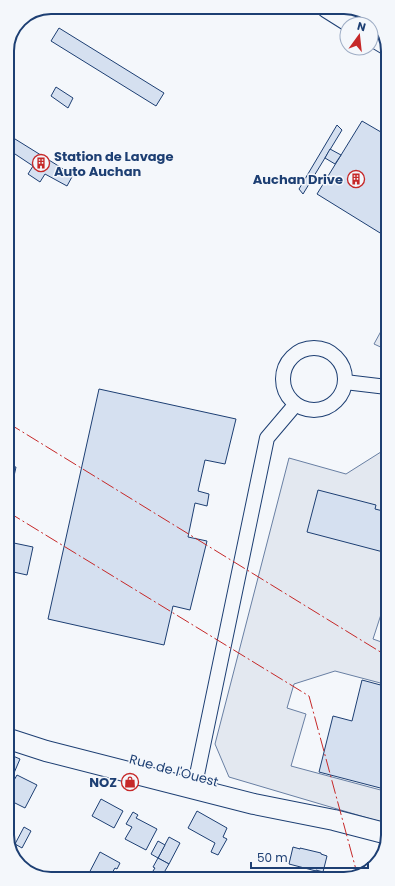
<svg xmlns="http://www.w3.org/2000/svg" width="395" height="886" font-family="Poppins,sans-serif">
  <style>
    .parking { fill: #e3e8f0; stroke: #687fa3 }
    .building { fill: #d5e0f0; stroke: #1d3f73 }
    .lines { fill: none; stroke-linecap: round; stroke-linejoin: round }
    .street-casing { stroke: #1d3f73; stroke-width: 16 }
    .secondary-casing { stroke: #1d3f73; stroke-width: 22 }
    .highway-casing { stroke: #1d3f73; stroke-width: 24 }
    .street { stroke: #f4f7fb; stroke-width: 14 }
    .secondary { stroke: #f4f7fb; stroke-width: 20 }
    .highway { stroke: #f4f7fb; stroke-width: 22 }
    .power { stroke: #c62828; stroke-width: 1; stroke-dasharray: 14 3 2 3; stroke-linecap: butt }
    .labels { text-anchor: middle; stroke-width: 3; stroke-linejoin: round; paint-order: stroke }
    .poi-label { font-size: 13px; font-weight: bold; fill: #1d3f73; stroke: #f4f7fb; text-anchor: end }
    .street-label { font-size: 13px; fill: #1d3f73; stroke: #f4f7fb }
    .rim { fill: none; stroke: #1d3f73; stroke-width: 2 }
  </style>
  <rect width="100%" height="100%" fill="#f4f7fb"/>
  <!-- parking -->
  <g class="parking">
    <polygon points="386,322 387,350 374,344"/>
    <polygon points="387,438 387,596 373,639 387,644 388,685 335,671 294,684 287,708 306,714 291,766 388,792 388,824 229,777 215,744 289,458 346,474 384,450"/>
  </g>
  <!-- building -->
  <g class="building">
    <polygon points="59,28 164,93 156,106 51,41"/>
    <polygon points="56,87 73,98 68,108 51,96"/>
    <polygon points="362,121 386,135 386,235 385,236 317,194"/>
    <polygon points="337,125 342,130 303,194 299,189"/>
    <polygon points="7,134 73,175 67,186 45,174 40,182 28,174 33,166 12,152 7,159"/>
    <polygon points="330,149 341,155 335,164 325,158"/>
    <polygon points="99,389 236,419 225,464 205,460 198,491 209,494 207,506 195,503 188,537 207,541 190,610 173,606 164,645 48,619"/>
    <polygon points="8,466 16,467 8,504"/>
    <polygon points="318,490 376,505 375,509 387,512 387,553 307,532"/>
    <polygon points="9,542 33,547 27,575 9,571"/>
    <polygon points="362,680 388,687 388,790 319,772 333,716 352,721"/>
    <polygon points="13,756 20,759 14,773 9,771 9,766"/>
    <polygon points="17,775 37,785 25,808 9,800 9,789"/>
    <polygon points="101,799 123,811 114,828 92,816"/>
    <polygon points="197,811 227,828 223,837 227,839 218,855 211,852 215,843 188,828"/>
    <polygon points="133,812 138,815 136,818 157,829 146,850 125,839 132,827 126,824"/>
    <polygon points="24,827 31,831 22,848 15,844"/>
    <polygon points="169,837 180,843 169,864 158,858"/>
    <polygon points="158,841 165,845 158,858 151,854"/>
    <polygon points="293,847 300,849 300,848 321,853 321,854 327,856 323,872 316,870 316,871 289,864"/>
    <polygon points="100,852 120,863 117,869 115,868 109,878 86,879"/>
    <polygon points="158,858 169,864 162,876 153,871 155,868 153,867"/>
  </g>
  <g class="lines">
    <!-- street casing -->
    <g class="street-casing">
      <g id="street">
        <circle cx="314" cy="379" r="31"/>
        <polyline points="345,382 387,387"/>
        <polyline points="194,789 267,438 295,405"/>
      </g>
    </g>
    <!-- secondary casing -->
    <g class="secondary-casing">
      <polyline id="secondary" points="9,739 46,751 254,804 334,820 388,834"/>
    </g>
    <!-- highway casing -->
    <g class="highway-casing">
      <g id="highway">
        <polyline points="328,7 355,24"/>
        <polyline points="371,34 386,43"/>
      </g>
    </g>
    <!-- street -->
    <use href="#street" class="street"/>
    <!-- secondary -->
    <use href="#secondary" class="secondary"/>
    <!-- highway -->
    <use href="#highway" class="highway"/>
    <!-- power -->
    <g class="power">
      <polyline points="8,423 387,656"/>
      <polyline points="8,512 309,696 358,877"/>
    </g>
  </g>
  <!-- icons -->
  <defs>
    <g id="building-ring" transform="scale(0.9)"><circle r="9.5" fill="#f4f7fb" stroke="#c62828" stroke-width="1.5"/><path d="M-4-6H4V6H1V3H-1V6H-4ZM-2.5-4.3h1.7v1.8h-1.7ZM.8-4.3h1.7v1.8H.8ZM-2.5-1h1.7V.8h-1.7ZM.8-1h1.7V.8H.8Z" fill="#c62828"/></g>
    <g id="shop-ring" transform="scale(0.9)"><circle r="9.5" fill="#f4f7fb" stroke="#c62828" stroke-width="1.5"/><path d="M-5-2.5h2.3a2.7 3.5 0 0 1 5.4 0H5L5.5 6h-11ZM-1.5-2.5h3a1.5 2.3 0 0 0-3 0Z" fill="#c62828"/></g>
  </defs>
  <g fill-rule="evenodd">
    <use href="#building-ring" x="41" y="163"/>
    <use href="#building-ring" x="356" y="179"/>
    <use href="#shop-ring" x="130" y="782"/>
  </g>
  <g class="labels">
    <!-- poi labels -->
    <g class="poi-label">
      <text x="54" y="161" text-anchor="start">Station de Lavage<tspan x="54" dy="15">Auto Auchan</tspan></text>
      <text x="343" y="184">Auchan Drive</text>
      <text x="117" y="787">NOZ</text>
    </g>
    <!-- street labels -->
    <g class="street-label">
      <text transform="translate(174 770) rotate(15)" y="5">Rue de l'Ouest</text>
    </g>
  </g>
  <!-- crop -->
  <path d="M0 0H395V886H0ZM51 14H344A37 37 0 0 1 381 51V835A37 37 0 0 1 344 872H51A37 37 0 0 1 14 835V51A37 37 0 0 1 51 14Z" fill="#f4f7fb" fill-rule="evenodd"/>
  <path class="rim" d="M51 14H344A37 37 0 0 1 381 51V835A37 37 0 0 1 344 872H51A37 37 0 0 1 14 835V51A37 37 0 0 1 51 14Z"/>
  <!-- north arrow -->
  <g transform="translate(359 36) rotate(15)"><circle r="19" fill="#f4f7fb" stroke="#9eadc5"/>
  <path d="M0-3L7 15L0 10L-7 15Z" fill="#c62828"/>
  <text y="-6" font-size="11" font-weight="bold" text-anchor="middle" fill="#1d3f73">N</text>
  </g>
  <!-- scale -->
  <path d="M251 862v6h117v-6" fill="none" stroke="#1d3f73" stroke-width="2"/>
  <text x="257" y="862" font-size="12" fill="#1d3f73" stroke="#f4f7fb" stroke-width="3" paint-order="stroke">50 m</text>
</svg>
